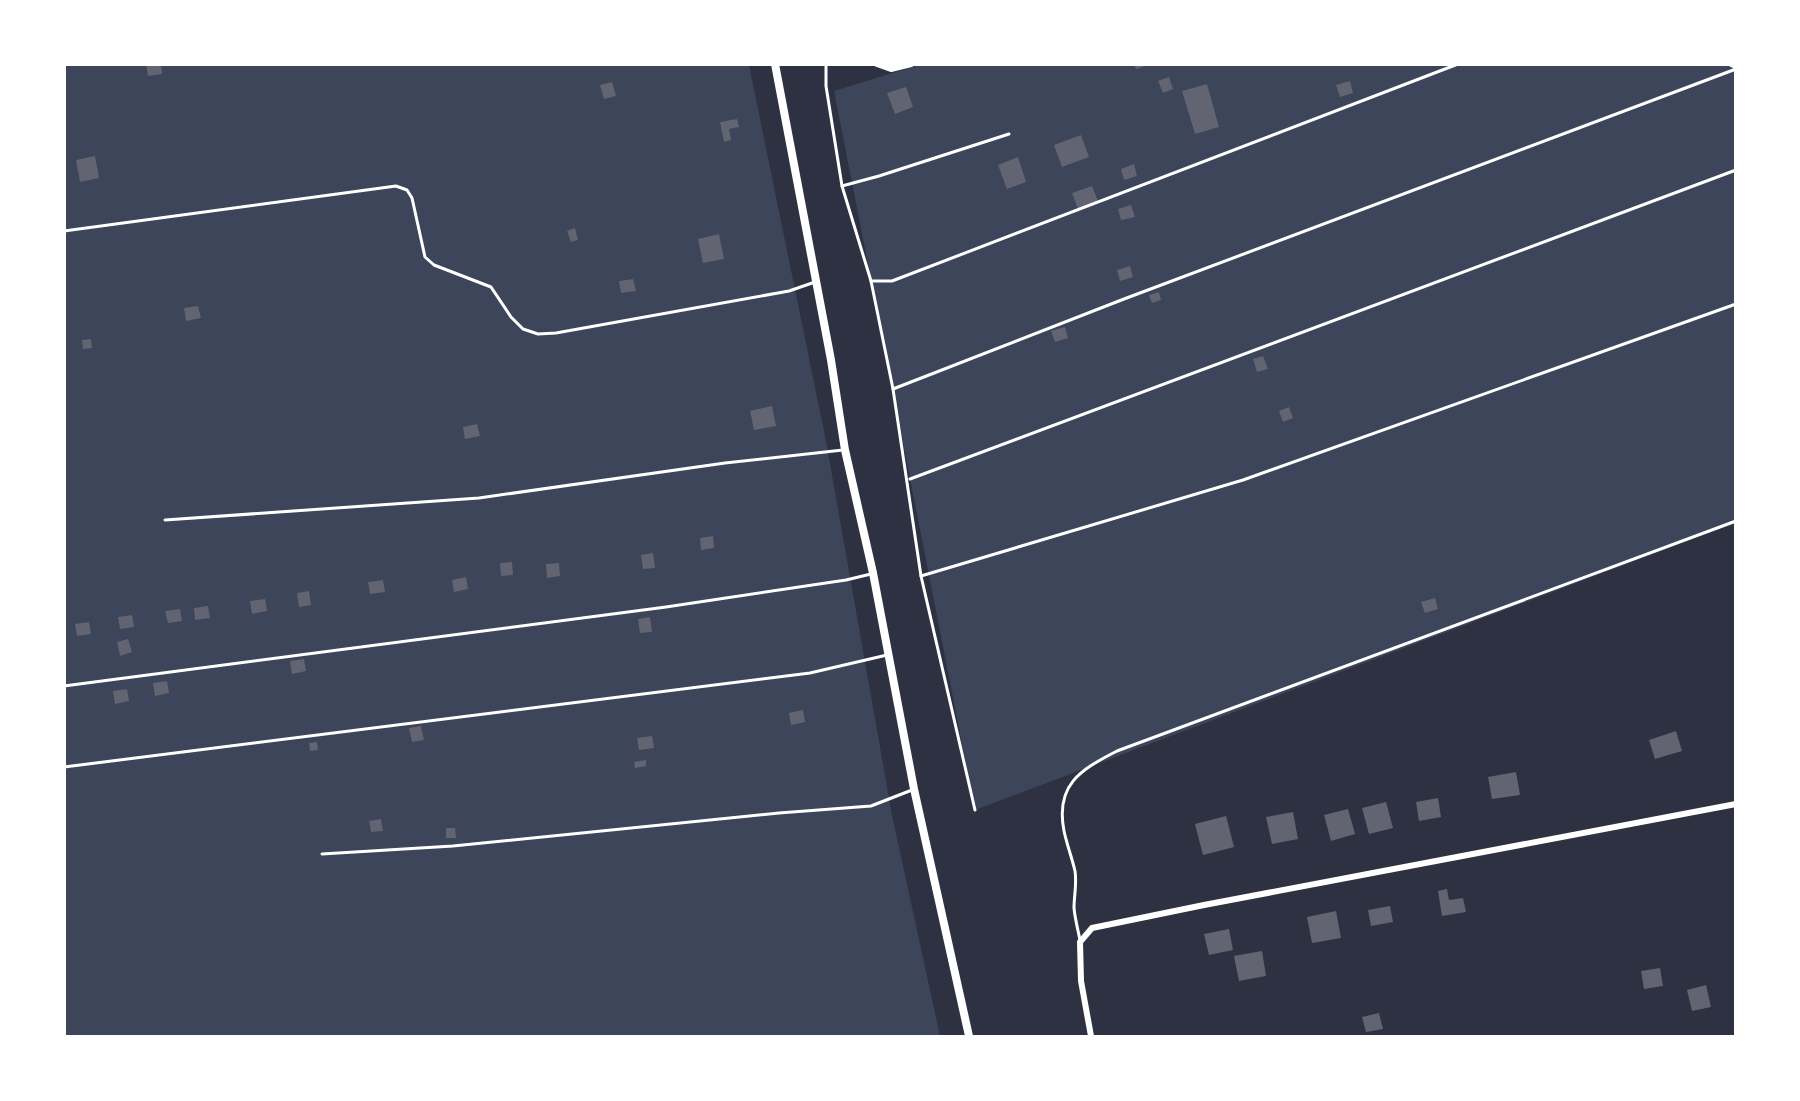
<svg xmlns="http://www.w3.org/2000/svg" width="1800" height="1101" font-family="Bitter,serif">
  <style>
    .green { fill: #3c4559 }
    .building { fill: #626471 }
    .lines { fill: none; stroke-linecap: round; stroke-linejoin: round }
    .service { stroke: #fff; stroke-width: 3 }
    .minor { stroke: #fff; stroke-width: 6 }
    .tertiary { stroke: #fff; stroke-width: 8 }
  </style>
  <rect width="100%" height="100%" fill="#2d3142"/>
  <!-- green -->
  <g class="green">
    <polygon points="922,64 1735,65 1735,523 975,810 834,91"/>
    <polygon points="64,65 749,65 826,441 892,815 940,1036 65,1036"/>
  </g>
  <!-- building -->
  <g class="building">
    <polygon points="146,64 161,64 162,74 148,76"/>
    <polygon points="1134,64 1149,64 1149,65 1136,69"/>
    <polygon points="1169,77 1173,89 1163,93 1158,81"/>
    <polygon points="1350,81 1353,93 1340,97 1336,85"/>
    <polygon points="612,82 616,96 604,99 600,85"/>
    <polygon points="1207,84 1219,127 1195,134 1182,91"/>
    <polygon points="906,87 913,107 895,114 887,93"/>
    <polygon points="737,119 739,127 729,129 731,140 724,142 720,122"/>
    <polygon points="1081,135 1089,157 1062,167 1054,145"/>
    <polygon points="95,156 99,178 80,182 76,160"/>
    <polygon points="1018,157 1026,182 1007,189 998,165"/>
    <polygon points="1134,164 1137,176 1124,180 1121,169"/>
    <polygon points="1092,186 1098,201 1078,209 1072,193"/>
    <polygon points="1131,205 1135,217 1121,220 1118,209"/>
    <polygon points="575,228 578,240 571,242 567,231"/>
    <polygon points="719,234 724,259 703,263 698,239"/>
    <polygon points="1130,266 1133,277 1120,281 1117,270"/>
    <polygon points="633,279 636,291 621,293 619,281"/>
    <polygon points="1159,292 1161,300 1152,303 1149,295"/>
    <polygon points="198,306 201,318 186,321 184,308"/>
    <polygon points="1065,327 1068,338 1055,342 1051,331"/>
    <polygon points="91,339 92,348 83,349 82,340"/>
    <polygon points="1263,356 1268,369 1257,372 1253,359"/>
    <polygon points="772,406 776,426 754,430 750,411"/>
    <polygon points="1289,407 1293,418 1283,422 1279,411"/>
    <polygon points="477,424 480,436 465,439 463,427"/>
    <polygon points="713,536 714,548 701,550 700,538"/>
    <polygon points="653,553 655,568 643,569 641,555"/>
    <polygon points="512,562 513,575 501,576 500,563"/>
    <polygon points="559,563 560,576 547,578 546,564"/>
    <polygon points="466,577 468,589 454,592 452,580"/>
    <polygon points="383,580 385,592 370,594 368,582"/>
    <polygon points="309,591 311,605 299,607 297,593"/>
    <polygon points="1435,598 1438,609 1425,613 1421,602"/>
    <polygon points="265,599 267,611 252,614 250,601"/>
    <polygon points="208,606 210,618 195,620 194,608"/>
    <polygon points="180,609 182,621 168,623 165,611"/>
    <polygon points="132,615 134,627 120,629 118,617"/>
    <polygon points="650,617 652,632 640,633 638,619"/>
    <polygon points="89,622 91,634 77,636 75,624"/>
    <polygon points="128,639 132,652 120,656 117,642"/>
    <polygon points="304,659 306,671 292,674 290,661"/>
    <polygon points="167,681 169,693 155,696 153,683"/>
    <polygon points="127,689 129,701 115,704 113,691"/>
    <polygon points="803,710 805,722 791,725 789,713"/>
    <polygon points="421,726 424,740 412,742 409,728"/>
    <polygon points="1676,731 1682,751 1655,759 1649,740"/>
    <polygon points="652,736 654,748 639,750 637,738"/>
    <polygon points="317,742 318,750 310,751 309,743"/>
    <polygon points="646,760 646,766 635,768 634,762"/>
    <polygon points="1516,772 1520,795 1492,799 1488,777"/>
    <polygon points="1438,798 1441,817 1419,821 1416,802"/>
    <polygon points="1386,802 1393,828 1369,834 1362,808"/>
    <polygon points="1348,809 1355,834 1331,841 1324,815"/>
    <polygon points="1293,812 1298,839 1272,844 1266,817"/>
    <polygon points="1226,816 1234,847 1203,855 1195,824"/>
    <polygon points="381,819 383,831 371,832 369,821"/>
    <polygon points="446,828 455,828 456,838 446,838"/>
    <polygon points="1447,889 1449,900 1463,898 1466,912 1442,916 1438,891"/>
    <polygon points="1390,906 1393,922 1371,926 1368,910"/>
    <polygon points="1336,911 1341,938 1312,943 1307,917"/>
    <polygon points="1229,929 1233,950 1209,955 1204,934"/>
    <polygon points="1262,951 1266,976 1239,981 1234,956"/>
    <polygon points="1660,968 1663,986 1644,989 1641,971"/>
    <polygon points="1706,985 1711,1007 1692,1011 1687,990"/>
    <polygon points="1379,1013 1383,1029 1366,1032 1362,1017"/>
  </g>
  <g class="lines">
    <!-- service -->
    <g class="service">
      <polyline points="826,64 826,86 842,186 871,281 893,389 921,576 975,810"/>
      <polyline points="1728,64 1736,68"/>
      <polyline points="842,186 879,176 1009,134"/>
      <polyline points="64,231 396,186 407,190 412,198 425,257 434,265 491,287 511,317 523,329 538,334 556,333 789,291 815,282"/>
      <polyline points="871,281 892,281 1458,64"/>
      <polyline points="893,389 1124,299 1736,69"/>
      <polyline points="910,479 1736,170"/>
      <polyline points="165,520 479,498 725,463 843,450"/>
      <polyline points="921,576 1243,480 1736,304"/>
      <polyline points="64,686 666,607 846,580 871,574"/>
      <polyline points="64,767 810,673 887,655"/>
      <polyline points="322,854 453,846 779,813 871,806 912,790"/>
      <path d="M1080,940C1078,930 1075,919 1074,908C1074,896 1077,884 1075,871C1072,858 1067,845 1064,831C1055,785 1080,770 1117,751L1736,521"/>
    </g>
    <!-- minor -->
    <g class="minor">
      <polyline points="877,64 891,69 911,64"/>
      <polyline points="1091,1036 1081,981 1080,942 1092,928 1204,905 1736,804"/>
    </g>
    <!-- tertiary -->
    <polyline class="tertiary" points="775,64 831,360 845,450 873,573 914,789 969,1036"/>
  </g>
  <!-- border -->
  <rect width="1800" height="1101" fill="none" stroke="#ffffff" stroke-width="132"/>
</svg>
